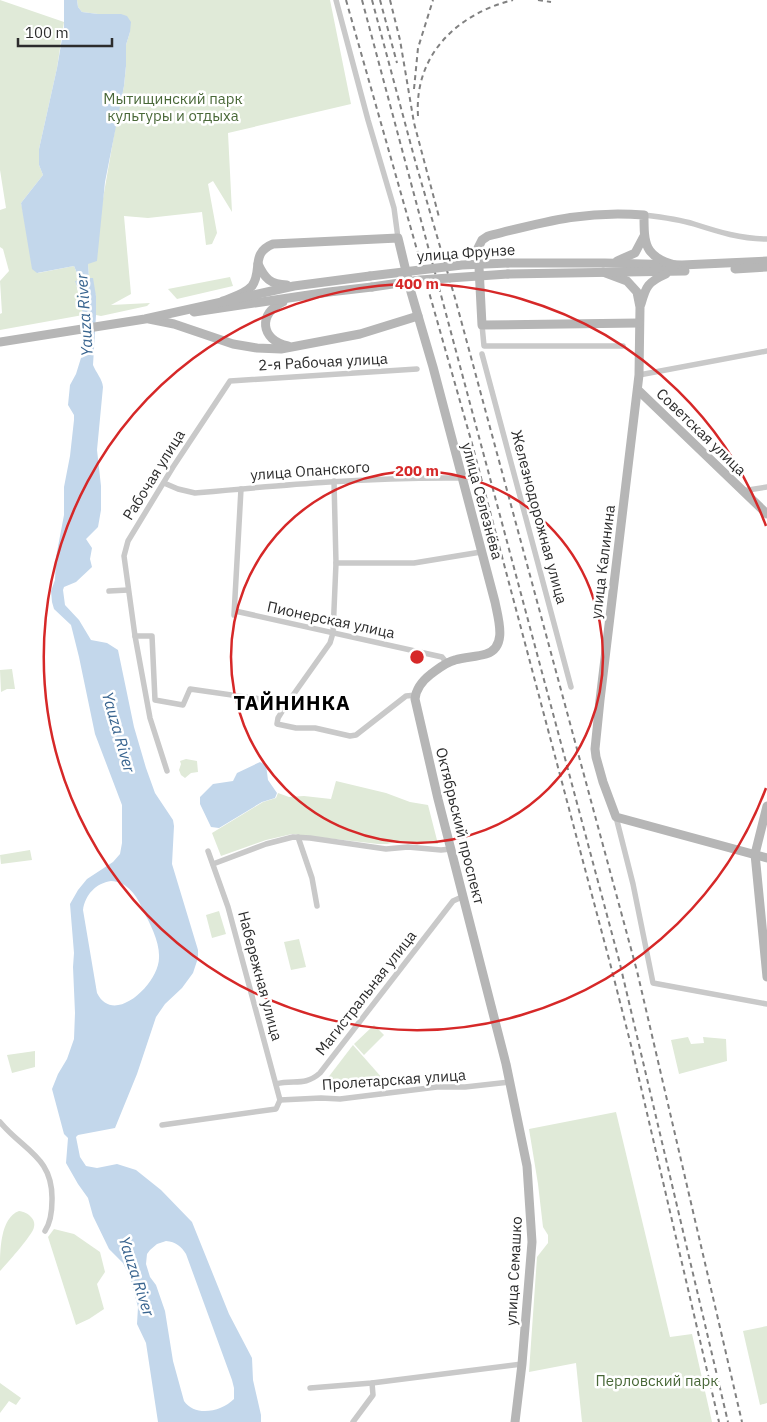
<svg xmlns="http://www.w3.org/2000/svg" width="767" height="1422" font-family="'IBM Plex Sans',sans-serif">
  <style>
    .green { fill: #e0ead8 }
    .water { fill: #c3d7eb; fill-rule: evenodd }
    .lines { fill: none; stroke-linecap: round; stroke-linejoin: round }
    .street { stroke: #c9c9c9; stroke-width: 5.5 }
    .secondary { stroke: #b6b6b6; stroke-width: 9 }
    .rail { stroke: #818181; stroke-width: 2; stroke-dasharray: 5 4; stroke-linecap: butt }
    .secondary-bridge { stroke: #b6b6b6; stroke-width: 9 }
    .ring { fill: none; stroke: #d62828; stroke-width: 2.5 }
    .labels { text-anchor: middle; stroke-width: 5; stroke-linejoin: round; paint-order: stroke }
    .park-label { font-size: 15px; fill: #496838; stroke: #fff }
    .street-label { font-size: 15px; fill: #2c2c2c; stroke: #fff }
    .water-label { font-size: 16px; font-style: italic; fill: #38648f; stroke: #fff }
    .district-label { font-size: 20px; font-weight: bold; letter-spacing: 1px; fill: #000; stroke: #fff }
    .centre { fill: #d62828; stroke: #fff; stroke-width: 2.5 }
    .ring-label { font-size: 15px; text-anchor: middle; font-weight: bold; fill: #d62828; stroke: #fff; stroke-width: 5; stroke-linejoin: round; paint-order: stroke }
  </style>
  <rect width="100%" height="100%" fill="#fff"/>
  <!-- green -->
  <g class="green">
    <path d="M0,0L64,22L57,68L39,149V165L43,175L21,203L38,273L74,266L80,280L76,281C77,293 82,303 83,315L0,330V314L2,313L0,281L9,271L3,249L0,247V210L6,208L0,170Z"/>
    <polygon points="77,0 330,0 351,104 228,133 232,212 213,181 208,184 217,233 212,244 206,245 202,212 148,218 124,216 131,294 111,305 150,303 147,306 101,316 96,315 96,296 89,279 88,264 101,210 117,118 124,86 126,66 126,45 130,32 98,14 82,12 78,7"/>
    <polygon points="230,277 233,286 177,299 168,289"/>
    <polygon points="12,669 15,689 7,689 1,692 0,670"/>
    <polygon points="186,759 197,761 198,772 191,773 185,778 181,775 179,770 181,764 180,761"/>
    <polygon points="336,781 386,793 410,802 428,805 438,844 400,841 387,844 378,844 292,834 266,840 221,856 212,833 263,802 276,798 278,793 289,797 304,796 331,799"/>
    <polygon points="30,850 32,860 1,864 0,855"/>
    <polygon points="219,911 226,934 212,938 206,915"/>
    <polygon points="299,939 306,967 291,970 284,942"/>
    <polygon points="374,1025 384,1035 364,1055 354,1044"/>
    <polygon points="688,1037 691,1044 704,1043 703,1037 726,1039 727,1061 679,1074 671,1040"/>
    <polygon points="353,1045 383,1079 376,1086 332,1091 327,1079"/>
    <polygon points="35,1051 35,1067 12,1073 7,1055"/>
    <polygon points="616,1112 670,1337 692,1334 712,1422 582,1422 576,1363 529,1372 537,1257 548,1243 548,1235 543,1227 538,1184 529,1129"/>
    <path d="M19,1211C28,1212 38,1220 33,1230C30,1237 6,1265 0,1271C0,1251 0,1218 19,1211Z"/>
    <polygon points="54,1229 74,1234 100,1252 105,1272 97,1284 104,1309 89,1319 76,1325 48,1237"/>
    <polygon points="767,1326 767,1403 760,1405 743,1331"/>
    <polygon points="0,1383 21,1398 16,1405 9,1401 0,1413"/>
  </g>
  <!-- water -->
  <g class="water">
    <path d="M64,0H77L78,7L82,12L98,14H121L127,16L131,22L130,32L126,45V66L124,86L105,182L97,261L88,264L89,278H93L96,296V315L93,365C96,373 102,378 103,387L97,450L101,486V510L98,527L86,539L92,548L90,559L92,567L76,582L64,587L63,590L65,605L79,620L91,640L107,643L118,650L134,727L146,768L155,793L173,820L174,826L172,864L198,950V958L193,973L182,988L165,1004L156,1017L137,1074L115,1128L78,1135L76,1137L80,1157L86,1166L97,1168L117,1164L136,1170L161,1190L192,1222L229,1314L252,1358L253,1380L261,1415V1422H158L146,1343L137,1324L138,1307L130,1277L123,1263L109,1249L93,1216L88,1198L78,1184L66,1163L68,1138L64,1134L52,1089L58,1074L67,1059L74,1039L75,1013L73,967L74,953L70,904L78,890L87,879L113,862L120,854L122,843V805L95,734L79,657L71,625L54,609L52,602L51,591L55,580L56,557L64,515V487L70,456L74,420V415L68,405L70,385L76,374L85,345L81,296L75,281L80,280L74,266L37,273L32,269L21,203L43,175L39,165V149L57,68L64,27ZM111,881C128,882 137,896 143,910C150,924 160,942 159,958C159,983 114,1027 97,993L83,910C85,895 96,883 111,881ZM166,1241C176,1242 181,1246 186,1254L232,1380L234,1388V1399C221,1412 195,1417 184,1401L173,1361L165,1311L156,1285L150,1277L146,1264L147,1254L150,1250L157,1244Z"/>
    <polygon points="260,762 266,765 268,780 277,793 275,798 262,802 219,828 211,827 200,804 200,797 213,784 233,781 237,773"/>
  </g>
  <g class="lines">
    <!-- street -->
    <g class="street">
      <polyline points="336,0 368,120 394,208 398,238"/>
      <path d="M644,215C661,217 678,219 694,224C719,232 741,239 767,239"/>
      <polyline points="482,325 484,346 623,346"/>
      <polyline points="482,354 571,687"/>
      <polyline points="639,375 767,351"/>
      <path d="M164,483L178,489L195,493C284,485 372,477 461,478"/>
      <polyline points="742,491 767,487"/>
      <polyline points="336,563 414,563 481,552"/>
      <polyline points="109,591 128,590"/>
      <polyline points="235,611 442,657 447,663"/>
      <polyline points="234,615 241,489"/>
      <polyline points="135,636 152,636 155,700 183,705 190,689 267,700 286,705 278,718 277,724 296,728 315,728 350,736 356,735 406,696 416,695"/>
      <polyline points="286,705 330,643 333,633 336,563 334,481"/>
      <polyline points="167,771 150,718 135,636 124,556 128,541 173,467 230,381 417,369"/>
      <polyline points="616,817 633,884 653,983 767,1004"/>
      <polyline points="298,837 312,878 317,906"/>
      <polyline points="213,864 266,844 293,837 310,838 386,849 408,847 441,850 451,849"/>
      <path d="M276,1084C294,1079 304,1087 320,1073L453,901L464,896"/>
      <polyline points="280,1100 321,1098 340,1099 437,1087 465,1087 510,1082"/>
      <path d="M0,1122C24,1151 53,1157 52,1200C52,1211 51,1222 45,1231"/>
      <polyline points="162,1125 276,1109 280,1100 228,907 208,851"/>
      <polyline points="310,1388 372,1383 522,1364"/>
      <polyline points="353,1422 373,1395 372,1383"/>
    </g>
    <!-- secondary -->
    <g class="secondary">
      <polyline points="617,261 635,253 644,236"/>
      <polyline points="508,263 605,263 682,265 767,261"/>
      <path d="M258,264C265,279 270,284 287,285"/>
      <polyline points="735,269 767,267"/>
      <polyline points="603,272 627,281 637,292 640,307 639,375 600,700 595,749 596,757 603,782 616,817 767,858"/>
      <polyline points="508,274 685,271"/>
      <path d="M223,301C233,297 245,294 252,286C263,271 250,253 273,244L398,238L411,292L433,367L495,602C498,618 508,647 486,654C476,657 465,657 455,660C446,662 438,669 431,674C422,681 416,688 415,699L438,799L506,1064L527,1166L532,1242L522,1364L515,1422"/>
      <path d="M283,302C258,313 260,340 288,346"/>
      <path d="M641,304C646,286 648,282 666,274"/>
      <polyline points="194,312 329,292 372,287"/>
      <polyline points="149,319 174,324 233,344 257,348 281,349 360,334 418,316"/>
      <path d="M639,323L482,325L478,248L482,240L488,236C544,222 585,210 644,215C644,243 644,257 675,265"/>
      <polyline points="0,342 145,319 294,286 370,276"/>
      <polyline points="638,390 767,514"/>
      <polyline points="767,806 755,854 767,977"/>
    </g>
    <!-- rail -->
    <g class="rail">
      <polyline points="346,0 471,440 610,963 633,1053 719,1422"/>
      <polyline points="362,0 619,960 728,1422"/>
      <polyline points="372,0 416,164 455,298 637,971 742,1422"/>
      <polyline points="380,0 397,63"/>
      <polyline points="390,0 400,40 414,123 439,217"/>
      <polyline points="538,0 551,2"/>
      <polyline points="414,89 418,48 433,0"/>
      <path d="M418,116C414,55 457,14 513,0"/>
    </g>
    <!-- secondary-bridge -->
    <g class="secondary-bridge">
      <polyline points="370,276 462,265 508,263"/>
      <polyline points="372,287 420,280 508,274"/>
    </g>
  </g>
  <!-- distance rings -->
  <g class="ring">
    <circle cx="417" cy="657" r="186"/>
    <path d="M766 788A373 373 0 1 1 766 526"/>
  </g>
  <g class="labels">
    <!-- park labels -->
    <g class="park-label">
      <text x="173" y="104">Мытищинский парк<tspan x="173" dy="17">культуры и отдыха</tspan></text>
      <text x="657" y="1386">Перловский парк</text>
    </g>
    <!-- street labels -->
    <g class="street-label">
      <text transform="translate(466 253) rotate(-4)" y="5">улица Фрунзе</text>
      <text transform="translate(323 362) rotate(-3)" y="5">2-я Рабочая улица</text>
      <text transform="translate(701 432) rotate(44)" y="5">Советская улица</text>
      <text transform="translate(310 471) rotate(-4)" y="5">улица Опанского</text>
      <text transform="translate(154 475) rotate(-58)" y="5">Рабочая улица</text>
      <text transform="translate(482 501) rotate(75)" y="5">улица Селезнёва</text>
      <text transform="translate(539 517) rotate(75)" y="5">Железнодорожная улица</text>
      <text transform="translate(603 562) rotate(-83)" y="5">улица Калинина</text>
      <text transform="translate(331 620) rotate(12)" y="5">Пионерская улица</text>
      <text transform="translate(460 826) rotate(76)" y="5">Октябрьский проспект</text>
      <text transform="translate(260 976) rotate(75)" y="5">Набережная улица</text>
      <text transform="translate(366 993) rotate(-52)" y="5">Магистральная улица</text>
      <text transform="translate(394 1080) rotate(-4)" y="5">Пролетарская улица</text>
      <text transform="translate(514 1271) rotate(-87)" y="5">улица Семашко</text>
    </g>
    <!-- water labels -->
    <g class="water-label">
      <text transform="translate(84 315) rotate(-94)" y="6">Yauza River</text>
      <text transform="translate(119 732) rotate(74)" y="6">Yauza River</text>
      <text transform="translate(137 1276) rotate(72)" y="6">Yauza River</text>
    </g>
    <!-- district labels -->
    <g class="district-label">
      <text x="292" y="710">ТАЙНИНКА</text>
    </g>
  </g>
  <circle cx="417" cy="657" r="8" class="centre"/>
  <g class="ring-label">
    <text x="417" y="289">400 m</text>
    <text x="417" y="476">200 m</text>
  </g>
  <!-- scale -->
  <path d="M18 38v8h94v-8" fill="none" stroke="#2c2c2c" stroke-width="2.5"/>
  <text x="25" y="38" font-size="15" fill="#2c2c2c" stroke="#ffffff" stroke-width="4" paint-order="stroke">100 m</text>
</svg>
